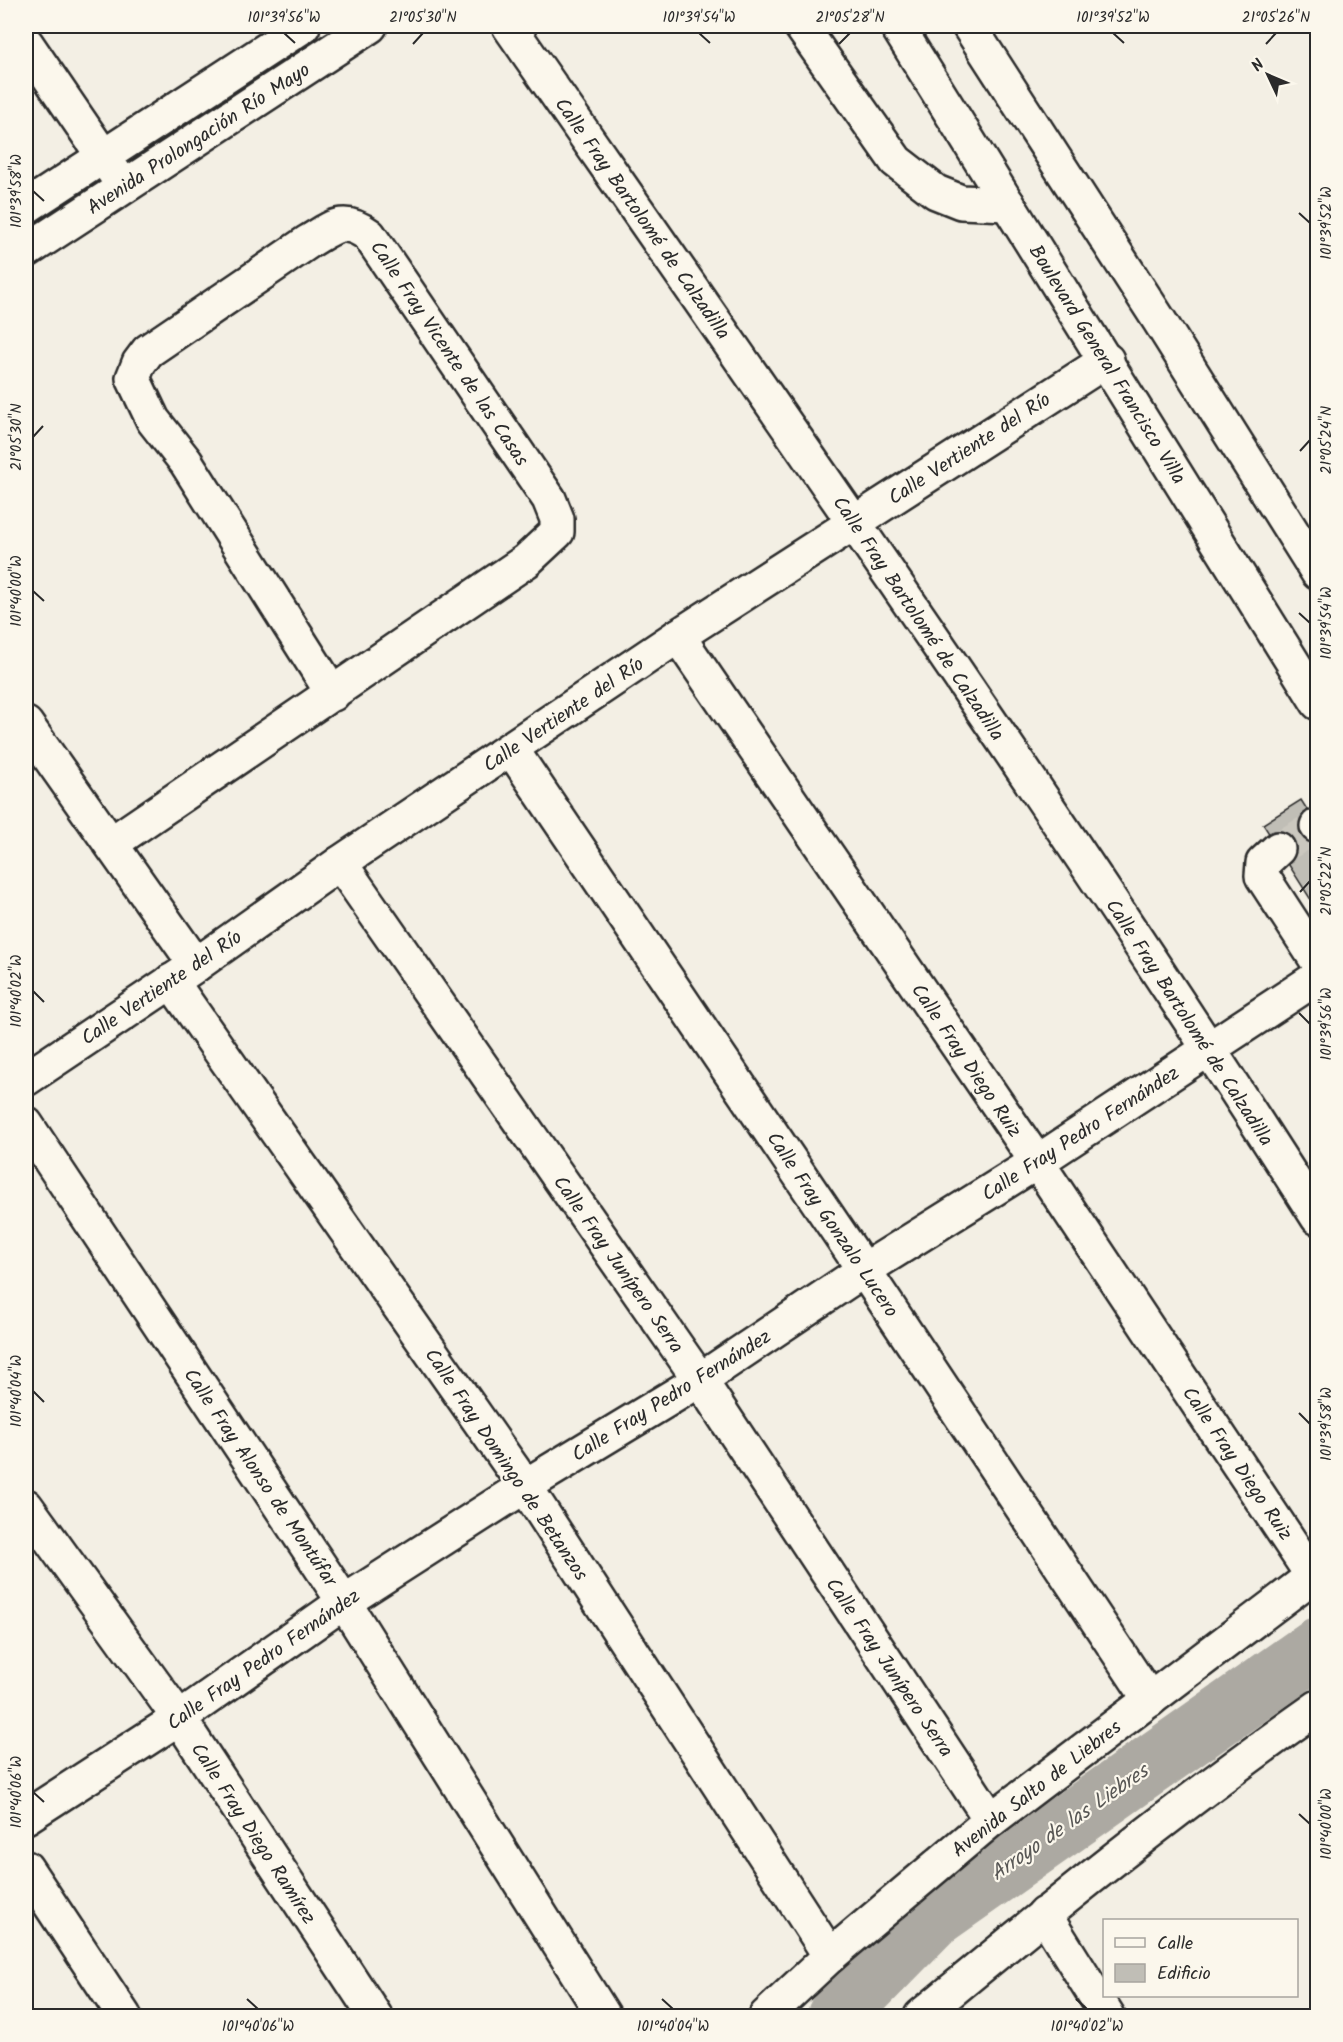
<svg xmlns="http://www.w3.org/2000/svg" width="1343" height="2042" font-family="Kalam,sans-serif">
  <style>
    .lines { fill: none; stroke-linecap: round; stroke-linejoin: round }
    .river { stroke: #aca9a2; stroke-width: 60 }
    .building { fill: #c0beb6; stroke: #2b2b2b; stroke-width: 1.5 }
    .minor-tunnel { stroke: #cbc8bf; stroke-width: 33; stroke-dasharray: 33 16; stroke-linecap: butt }
    .minor-casing { stroke: #2b2b2b; stroke-width: 38 }
    .major-casing { stroke: #2b2b2b; stroke-width: 38 }
    .minor { stroke: #fbf7ec; stroke-width: 33 }
    .major { stroke: #fbf7ec; stroke-width: 33 }
    .ticks { fill: none; stroke: #2b2b2b; stroke-width: 2 }
    .labels { text-anchor: middle; stroke-width: 4.5; stroke-linejoin: round; paint-order: stroke }
    .street-label { font-size: 20px; fill: #2b2b2b; stroke: #fbf7ec }
    .water-label { font-size: 21px; font-style: italic; fill: #585755; stroke: #fbf7ec }
    .neatline { fill: none; stroke: #2b2b2b; stroke-width: 2 }
    .ticks-label { font-size: 15px; text-anchor: middle; fill: #2b2b2b }
  </style>
  <rect width="100%" height="100%" fill="#f3efe4"/>
  <filter id="ink" filterUnits="userSpaceOnUse"><feTurbulence type="fractalNoise" baseFrequency=".0167" numOctaves="2"/><feDisplacementMap in="SourceGraphic" scale="12" xChannelSelector="R" yChannelSelector="G"/><feConvolveMatrix kernelMatrix="1 2 1 2 8 2 1 2 1" color-interpolation-filters="sRGB"/></filter>
  <g filter="url(#ink)">
    <g class="lines">
      <!-- river -->
      <polyline class="river" points="837,2016 932,1919 1318,1647"/>
    </g>
    <!-- building -->
    <polygon class="building" points="1301,800 1318,827 1318,911 1263,824"/>
    <g class="lines">
      <!-- minor-tunnel -->
      <polyline class="minor-tunnel" points="1278,849 1317,826"/>
      <!-- minor casing -->
      <g class="minor-casing">
        <g id="minor">
          <path d="M509,26C783,420 1060,813 1318,1218"/>
          <polyline points="801,26 896,161 936,192 961,202 1008,204"/>
          <polyline points="26,43 116,175"/>
          <polyline points="26,207 303,26"/>
          <polyline points="26,251 370,26"/>
          <polyline points="678,636 1037,1162 1312,1575"/>
          <polyline points="26,724 196,965"/>
          <polyline points="512,750 864,1270 1150,1700"/>
          <polyline points="1317,826 1318,826"/>
          <path d="M112,843L526,561L557,532V519L549,499L369,235C343,216 333,227 308,242L148,351L139,363L133,378L153,420L186,462L333,694"/>
          <polyline points="1278,849 1263,863 1262,876 1318,962"/>
          <polyline points="340,863 700,1380 991,1820"/>
          <polyline points="171,981 525,1486 830,1956"/>
          <polyline points="26,1079 196,965 340,863 678,636 1107,360"/>
          <polyline points="26,1124 344,1602 604,2016"/>
          <polyline points="26,1506 179,1718 375,2016"/>
          <polyline points="26,1817 179,1718 344,1602 525,1486 700,1380 864,1270 1037,1162 1318,977"/>
          <polyline points="26,1868 124,2016"/>
          <polyline points="1044,1914 1108,2016"/>
          <polyline points="766,2016 830,1956 991,1820 1318,1572"/>
          <path d="M921,2016C1050,1909 1180,1804 1318,1707"/>
        </g>
      </g>
      <!-- major casing -->
      <g class="major-casing">
        <g id="major">
          <polyline points="897,26 1318,703"/>
          <polyline points="969,26 1159,320 1318,573"/>
        </g>
      </g>
      <!-- minor -->
      <use href="#minor" class="minor"/>
      <!-- major -->
      <use href="#major" class="major"/>
    </g>
  </g>
  <!-- ticks -->
  <path class="ticks" d="M284,33L295,43M699,33L710,43M1113,33L1124,43M413,44L423,33M839,44L850,33M1266,44L1276,33M33,191L44,201M1299,213L1310,223M33,437L43,426M1300,451L1310,440M33,591L44,601M1299,613L1310,623M1300,892L1310,881M33,991L44,1002M1299,1013L1310,1024M33,1391L44,1402M1299,1413L1310,1424M33,1792L44,1802M1299,1814L1310,1824M247,1999L258,2009M662,1999L673,2009M1076,1999L1087,2009"/>
  <g class="labels">
    <!-- street labels -->
    <g class="street-label">
      <text transform="translate(198 138) rotate(-33)" y="7">Avenida Prolongación Río Mayo</text>
      <text transform="translate(643 218) rotate(55)" y="7">Calle Fray Bartolomé de Calzadilla</text>
      <text transform="translate(450 353) rotate(56)" y="7">Calle Fray Vicente de las Casas</text>
      <text transform="translate(1108 364) rotate(58)" y="7">Boulevard General Francisco Villa</text>
      <text transform="translate(969 448) rotate(-33)" y="7">Calle Vertiente del Río</text>
      <text transform="translate(919 618) rotate(56)" y="7">Calle Fray Bartolomé de Calzadilla</text>
      <text transform="translate(563 714) rotate(-34)" y="7">Calle Vertiente del Río</text>
      <text transform="translate(161 987) rotate(-34)" y="7">Calle Vertiente del Río</text>
      <text transform="translate(1190 1022) rotate(57)" y="7">Calle Fray Bartolomé de Calzadilla</text>
      <text transform="translate(967 1060) rotate(56)" y="7">Calle Fray Diego Ruiz</text>
      <text transform="translate(1080 1133) rotate(-33)" y="7">Calle Fray Pedro Fernández</text>
      <text transform="translate(833 1224) rotate(56)" y="7">Calle Fray Gonzalo Lucero</text>
      <text transform="translate(619 1264) rotate(55)" y="7">Calle Fray Junípero Serra</text>
      <text transform="translate(671 1395) rotate(-32)" y="7">Calle Fray Pedro Fernández</text>
      <text transform="translate(1238 1463) rotate(56)" y="7">Calle Fray Diego Ruiz</text>
      <text transform="translate(507 1464) rotate(56)" y="7">Calle Fray Domingo de Betanzos</text>
      <text transform="translate(261 1477) rotate(56)" y="7">Calle Fray Alonso de Montúfar</text>
      <text transform="translate(263 1659) rotate(-35)" y="7">Calle Fray Pedro Fernández</text>
      <text transform="translate(890 1667) rotate(56)" y="7">Calle Fray Junípero Serra</text>
      <text transform="translate(1036 1788) rotate(-38)" y="7">Avenida Salto de Liebres</text>
      <text transform="translate(254 1833) rotate(57)" y="7">Calle Fray Diego Ramírez</text>
    </g>
    <!-- water labels -->
    <g class="water-label">
      <text transform="translate(1069 1822) rotate(-35)" y="7">Arroyo de las Liebres</text>
    </g>
  </g>
  <!-- margin -->
  <rect width="1343" height="2042" fill="none" stroke="#fbf7ec" stroke-width="66"/>
  <!-- legend -->
  <rect x="1103" y="1919" width="195" height="78" fill="#fbf7ec" stroke="#a8a59f" stroke-width="1.5"/>
  <rect x="1115" y="1938" width="30" height="9" fill="#fbf7ec" stroke="#a8a59f" stroke-width="1.5"/>
  <text x="1157" y="1949" font-size="18" fill="#2b2b2b">Calle</text>
  <rect x="1115" y="1964" width="30" height="18" fill="#c0beb6" stroke="#a8a59f" stroke-width="1.5"/>
  <text x="1157" y="1979" font-size="18" fill="#2b2b2b">Edificio</text>
  <!-- north arrow -->
  <g transform="translate(1268 75) rotate(314)" stroke="#fbf7ec" stroke-width="4.5" paint-order="stroke">
  <path d="M0-4.5L10 22L0 15L-10 22Z" fill="#2b2b2b"/>
  <text y="-9" font-size="16" font-weight="bold" text-anchor="middle" fill="#2b2b2b">N</text>
  </g>
  <rect x="33" y="33" width="1277" height="1976" class="neatline"/>
  <g class="ticks-label">
    <text x="284" y="22">101°39'56"W</text>
    <text x="423" y="22">21°05'30"N</text>
    <text x="699" y="22">101°39'54"W</text>
    <text x="850" y="22">21°05'28"N</text>
    <text x="1113" y="22">101°39'52"W</text>
    <text x="1276" y="22">21°05'26"N</text>
    <text transform="translate(16 191) rotate(-90)" y="5">101°39'58"W</text>
    <text transform="translate(1326 223) rotate(-90)" y="5">101°39'52"W</text>
    <text transform="translate(16 437) rotate(-90)" y="5">21°05'30"N</text>
    <text transform="translate(1326 440) rotate(-90)" y="5">21°05'24"N</text>
    <text transform="translate(16 591) rotate(-90)" y="5">101°40'00"W</text>
    <text transform="translate(1326 623) rotate(-90)" y="5">101°39'54"W</text>
    <text transform="translate(1326 881) rotate(-90)" y="5">21°05'22"N</text>
    <text transform="translate(16 991) rotate(-90)" y="5">101°40'02"W</text>
    <text transform="translate(1326 1024) rotate(-90)" y="5">101°39'56"W</text>
    <text transform="translate(16 1391) rotate(-90)" y="5">101°40'04"W</text>
    <text transform="translate(1326 1424) rotate(-90)" y="5">101°39'58"W</text>
    <text transform="translate(16 1792) rotate(-90)" y="5">101°40'06"W</text>
    <text transform="translate(1326 1824) rotate(-90)" y="5">101°40'00"W</text>
    <text x="258" y="2031">101°40'06"W</text>
    <text x="673" y="2031">101°40'04"W</text>
    <text x="1087" y="2031">101°40'02"W</text>
  </g>
</svg>
